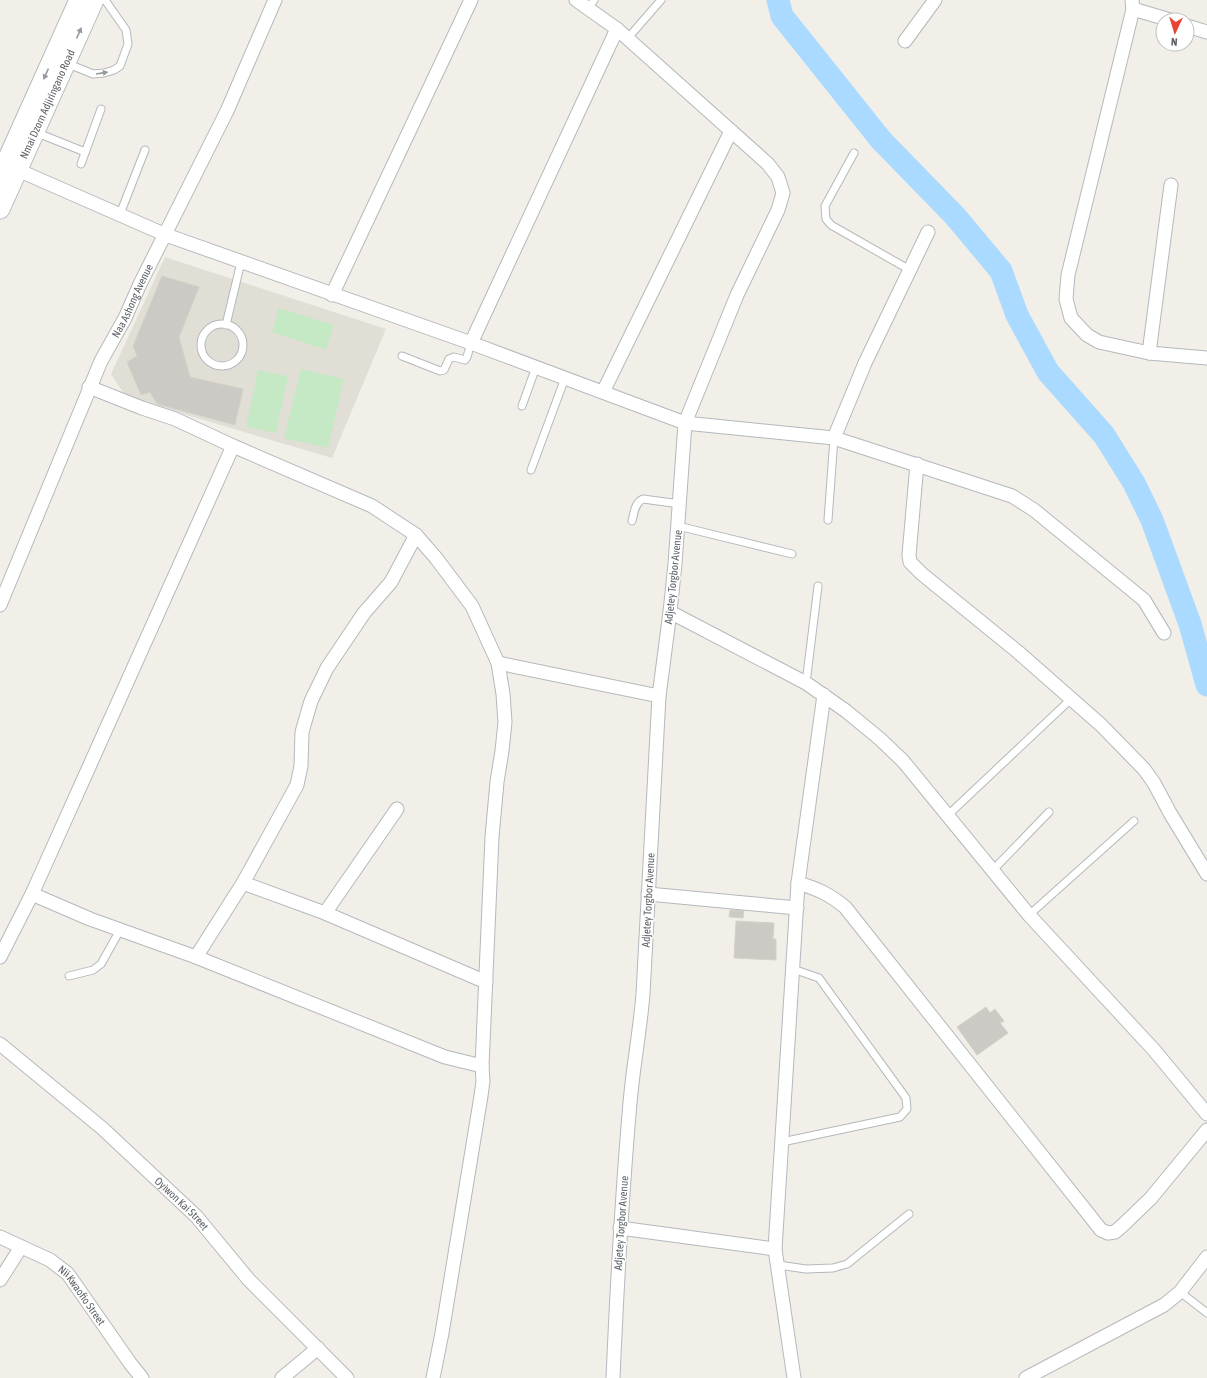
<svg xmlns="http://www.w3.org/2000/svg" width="1207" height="1378" font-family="'Asap Condensed',sans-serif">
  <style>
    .education { fill: #e1ded6 }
    .green { fill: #c5e8c5 }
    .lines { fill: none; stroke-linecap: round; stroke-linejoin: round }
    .river { stroke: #aadaff; stroke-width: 23 }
    .building { fill: #cccac5; stroke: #d6d1c6 }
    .service-casing { stroke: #b5b8bc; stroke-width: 9 }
    .minor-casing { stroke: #b5b8bc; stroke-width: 15 }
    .secondary-casing { stroke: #b6babf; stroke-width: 21 }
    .service { stroke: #fff; stroke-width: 7 }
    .minor { stroke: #fff; stroke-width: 13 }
    .secondary { stroke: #fff; stroke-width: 19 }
    .oneway { fill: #979a9d }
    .labels { text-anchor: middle; stroke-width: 3; stroke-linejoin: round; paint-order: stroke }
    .street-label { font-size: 11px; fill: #5f6368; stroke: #fff }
  </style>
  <rect width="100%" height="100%" fill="#f1efe8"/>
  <!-- education -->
  <polygon class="education" points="165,257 386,329 332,458 126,397 111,374"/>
  <!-- green -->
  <g class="green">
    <polygon points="279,308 334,325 326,350 272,332"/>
    <polygon points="301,369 344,379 328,448 284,438"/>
    <polygon points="258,370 288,376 276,433 246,427"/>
  </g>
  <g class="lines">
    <!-- river -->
    <polyline class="river" points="778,0 782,16 881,140 955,216 1001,271 1017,315 1048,372 1104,435 1134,483 1152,520 1190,624 1207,685"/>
  </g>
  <!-- building -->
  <g class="building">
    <polygon points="162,276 199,287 179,337 190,377 243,389 235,425 157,404 150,392 141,395 127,362 137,356 133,346"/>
    <polygon points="730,910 744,911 743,918 729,917"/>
    <polygon points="736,921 774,923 773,939 776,939 776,960 734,958"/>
    <polygon points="986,1007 990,1013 995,1009 1004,1021 1000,1023 1008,1033 977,1055 957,1027"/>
  </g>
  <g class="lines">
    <!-- service casing -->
    <g class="service-casing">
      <g id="service">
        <polyline points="588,9 594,0"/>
        <polyline points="628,38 661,0"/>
        <polyline points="66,63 93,74 104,73 114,70 120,66 128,44 126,30 105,0"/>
        <polyline points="35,132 85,152"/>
        <polyline points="854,153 825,206 826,219 831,225 910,270"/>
        <polyline points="81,164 101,109"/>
        <polyline points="120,214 145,150"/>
        <circle cx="222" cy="345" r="21"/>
        <polyline points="226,325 241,262"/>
        <polyline points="402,356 440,371 444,370 449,359 454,357 465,360 467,357 471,343"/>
        <polyline points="522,406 536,367"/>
        <polyline points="531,470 565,378"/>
        <polyline points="828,520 834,438"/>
        <path d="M632,521C634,513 635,502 643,499L680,504"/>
        <polyline points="678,526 792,554"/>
        <polyline points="806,683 818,586"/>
        <polyline points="948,815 1071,699"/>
        <polyline points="993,870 1049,812"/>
        <polyline points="1029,915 1134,821"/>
        <polyline points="69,976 93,970 101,964 120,930"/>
        <polyline points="782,1142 900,1117 907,1109 906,1098 819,978 793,969"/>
        <polyline points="778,1265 806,1269 833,1268 847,1264 909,1214"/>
        <polyline points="1180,1292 1207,1313"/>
      </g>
    </g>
    <!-- minor casing -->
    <g class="minor-casing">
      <g id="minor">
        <path d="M576,0L617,29L768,164L778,177L783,193L778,210L737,295L685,423L675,564L670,612L659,696L643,994C640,1031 633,1067 630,1103C622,1194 617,1286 613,1378"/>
        <polyline points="1132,0 1133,9 1068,275 1066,299 1071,318 1087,335 1099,342 1149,353 1207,358"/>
        <polyline points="1133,9 1170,20"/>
        <polyline points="1187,26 1207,32"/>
        <polyline points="905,41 935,0"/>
        <polyline points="11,167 166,235 471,343 685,423 834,438 1012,496 1034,510 1144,600 1164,633"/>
        <polyline points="332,295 471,0"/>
        <polyline points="471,343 617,29"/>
        <polyline points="1149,353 1171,185"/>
        <polyline points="603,392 731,131"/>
        <polyline points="834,438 865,363 928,232"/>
        <polyline points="917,464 909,555 910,562 922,574 1018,652 1101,725 1144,769 1154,783 1170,813 1207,874"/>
        <path id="s1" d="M0,605L101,361L125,318L140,284L227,111L275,0"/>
        <polyline points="670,612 806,683 846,711 880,739 903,761 1029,915 1154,1050 1207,1114"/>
        <polyline points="498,663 659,696"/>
        <polyline points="243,883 325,913 486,982"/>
        <path d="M798,883C818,889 829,894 845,907L1101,1230L1108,1233L1115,1232L1123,1225L1151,1198L1207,1130"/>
        <polyline points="32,894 90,919 196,957 445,1057 482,1066 492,837 497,782 502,751 505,722 503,694 498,663 472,606 436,558 416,535 372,506 233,446 175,419 142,408 89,387"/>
        <polyline points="648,894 797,908"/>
        <polyline points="325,913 397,809"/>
        <polyline points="0,957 32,894 233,446"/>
        <polyline points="196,957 243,883 297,785 301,766 302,732 311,701 327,668 364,613 391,582 416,535"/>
        <path id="s2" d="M0,1044L102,1128L196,1216L249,1280L347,1378"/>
        <polyline points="620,1228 775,1249"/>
        <path id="s3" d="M0,1237L50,1260L68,1274L130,1363L142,1378"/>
        <polyline points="0,1280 21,1247"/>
        <polyline points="282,1378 318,1348"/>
        <polyline points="433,1378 442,1333 481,1096 483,1081 482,1066"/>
        <polyline points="794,1378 775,1249 798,883 824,695"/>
        <polyline points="1026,1378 1164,1305 1180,1292 1207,1257"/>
      </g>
    </g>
    <!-- secondary casing -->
    <g class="secondary-casing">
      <g id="secondary">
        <polyline points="0,176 79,0"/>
        <path id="s4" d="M0,209L94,0"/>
      </g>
    </g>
    <!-- service -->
    <use href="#service" class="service"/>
    <!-- minor -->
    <use href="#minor" class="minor"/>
    <!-- secondary -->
    <use href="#secondary" class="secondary"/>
  </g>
  <!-- one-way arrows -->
  <defs><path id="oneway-solid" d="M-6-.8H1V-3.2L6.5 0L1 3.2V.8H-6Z"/></defs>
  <g class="oneway">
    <use href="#oneway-solid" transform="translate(79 33) rotate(-66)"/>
    <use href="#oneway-solid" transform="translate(102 73) rotate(-9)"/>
    <use href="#oneway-solid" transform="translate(46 74) rotate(114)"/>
  </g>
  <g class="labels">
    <!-- street labels -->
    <g class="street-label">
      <text dy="4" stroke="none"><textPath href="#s4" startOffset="115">Nmai Dzorn Adjiringano Road</textPath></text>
      <text dy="4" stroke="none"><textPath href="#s1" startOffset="332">Naa Ashong Avenue</textPath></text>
      <text transform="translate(673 577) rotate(-84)" y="4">Adjetey Torgbor Avenue</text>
      <text transform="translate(648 900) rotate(-87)" y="4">Adjetey Torgbor Avenue</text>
      <text dy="4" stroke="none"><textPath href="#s2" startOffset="242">Oyiwon Kai Street</textPath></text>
      <text transform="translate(621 1223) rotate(-86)" y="4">Adjetey Torgbor Avenue</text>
      <text dy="4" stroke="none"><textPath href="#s3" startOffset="103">Nii Kwaofio Street</textPath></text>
    </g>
  </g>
  <!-- north arrow -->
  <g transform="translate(1175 32) rotate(184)"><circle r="19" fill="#ffffff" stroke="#bfc1c3"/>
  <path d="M0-3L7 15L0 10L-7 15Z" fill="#ea4335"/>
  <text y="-6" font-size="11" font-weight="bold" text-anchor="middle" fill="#5f6368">N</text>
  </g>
</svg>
